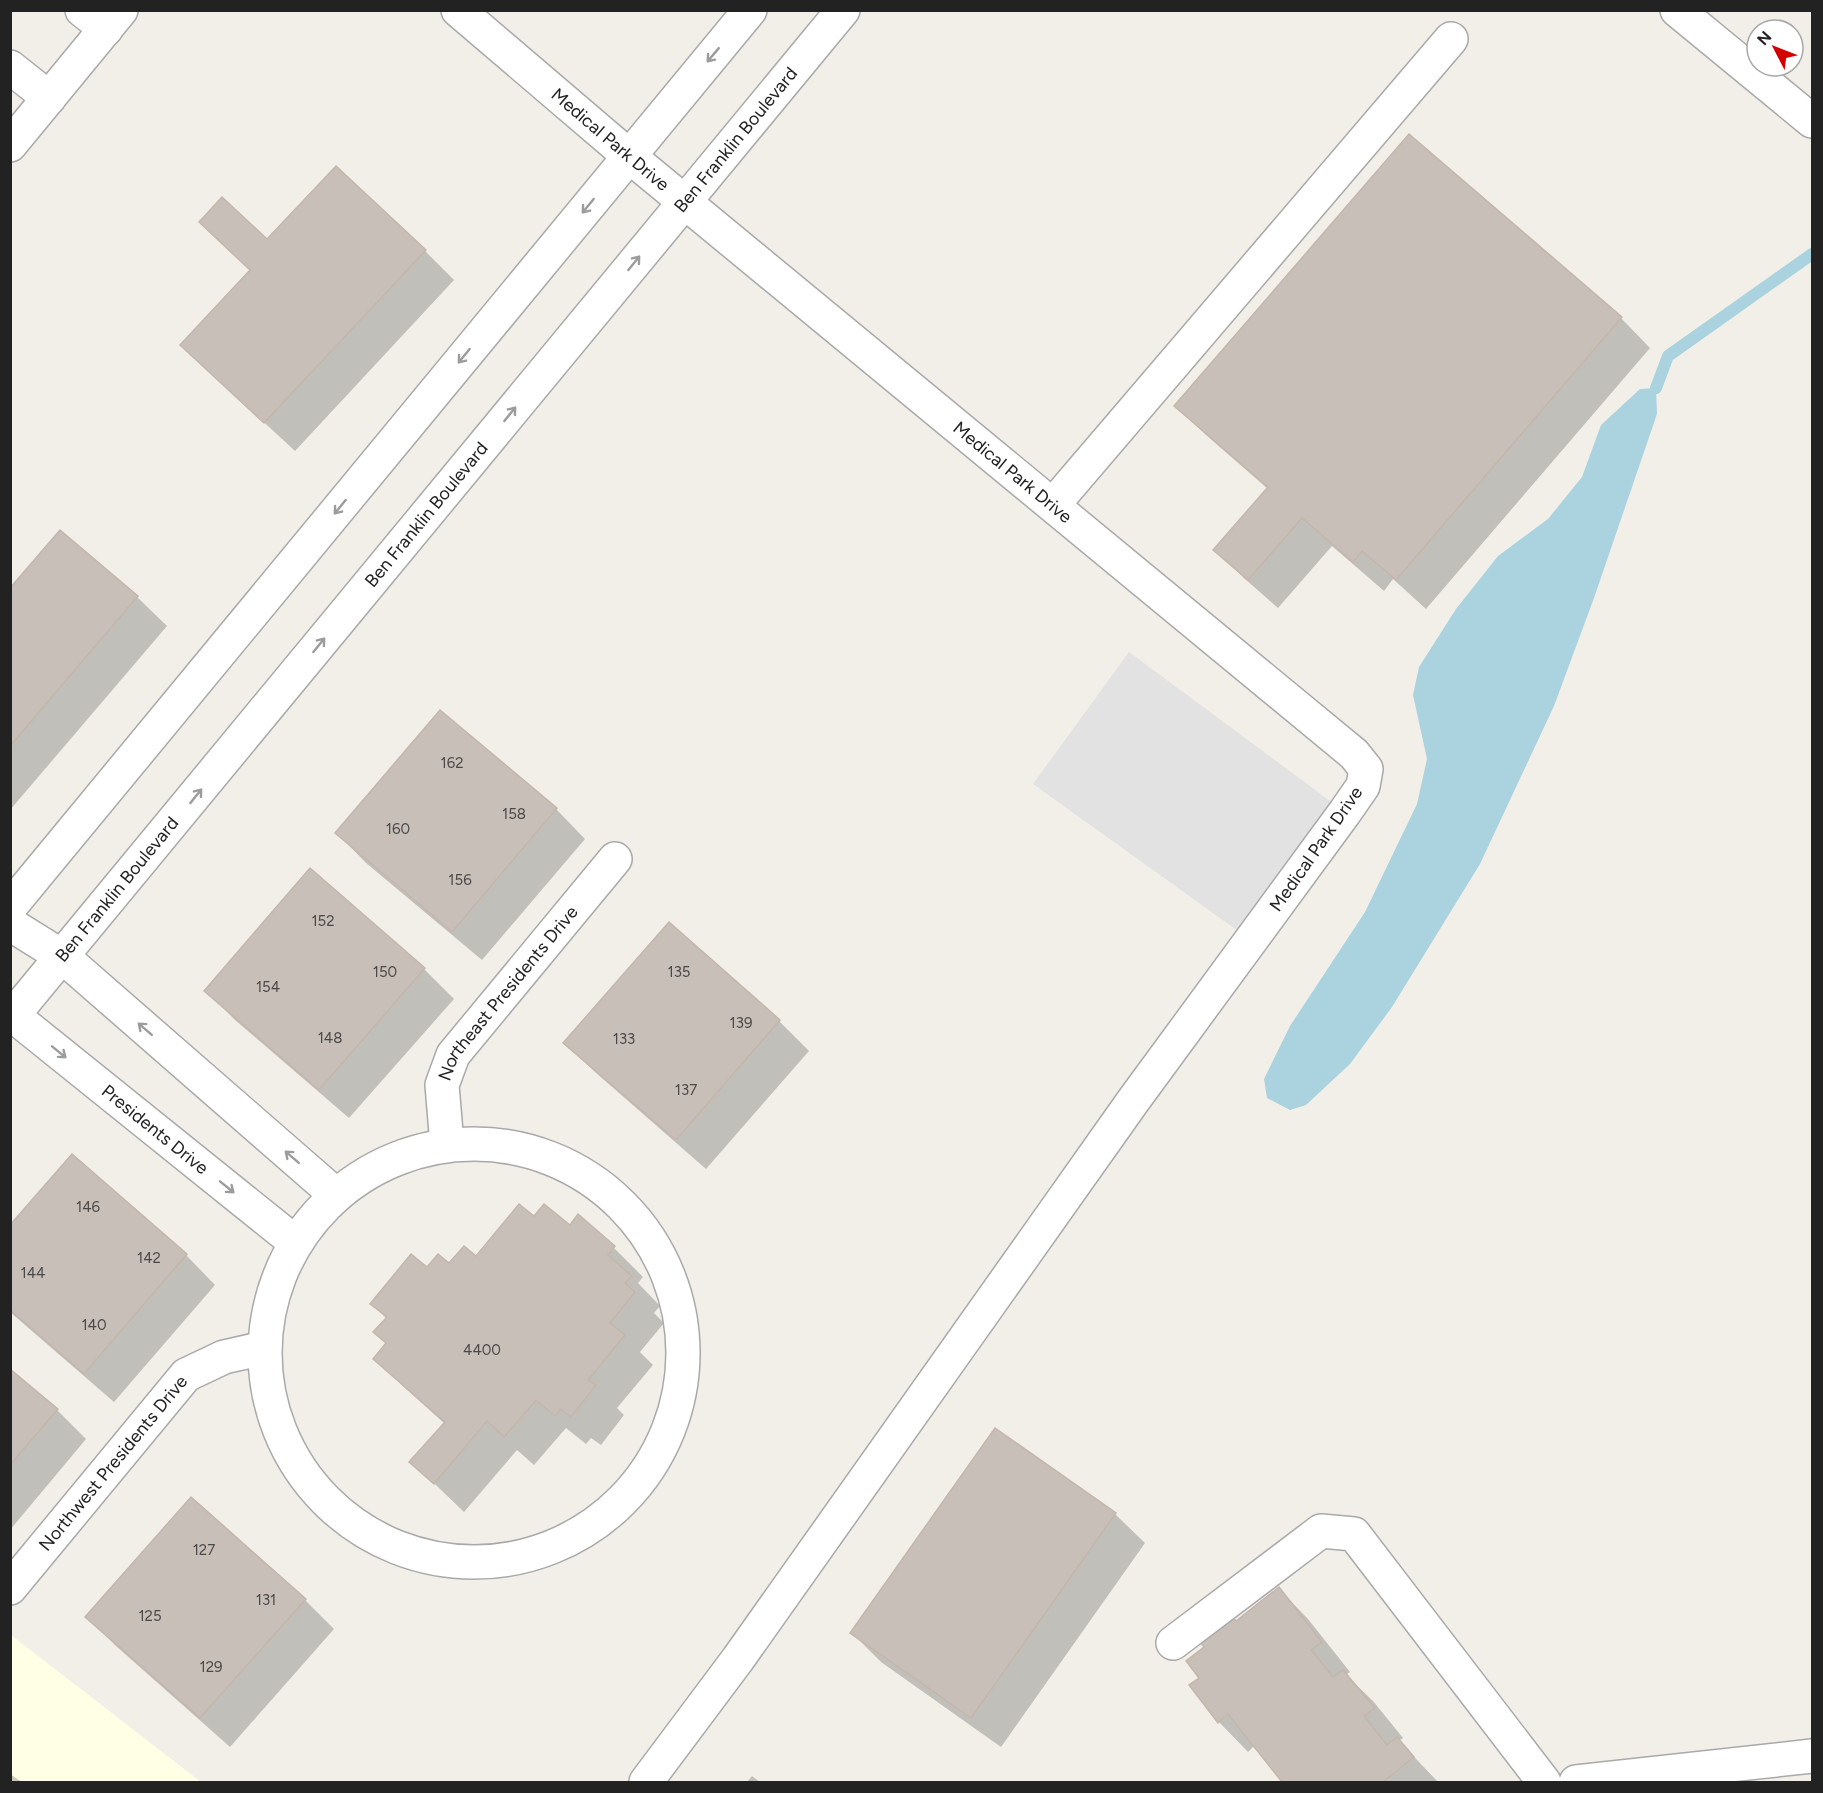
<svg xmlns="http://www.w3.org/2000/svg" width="1823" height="1793" font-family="Figtree,sans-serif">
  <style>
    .education { fill: #ffffe5 }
    .parking { fill: #e2e2e2 }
    .water { fill: #aad3df }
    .shadow { fill: #0003 }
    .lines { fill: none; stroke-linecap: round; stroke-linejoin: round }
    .stream { stroke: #aad3df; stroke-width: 12 }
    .building { fill: #c7bfb8; stroke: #c4b6ab; stroke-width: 1.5 }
    .minor-casing { stroke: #a9a9a9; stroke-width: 36 }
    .minor { stroke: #fff; stroke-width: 33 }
    .oneway { stroke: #9c9c9c }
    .labels { text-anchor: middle; stroke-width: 4.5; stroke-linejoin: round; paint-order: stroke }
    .number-label { font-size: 15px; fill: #4b4948 }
    .street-label { font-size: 18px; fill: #222; stroke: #fff }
  </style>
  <rect width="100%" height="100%" fill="#f2efe9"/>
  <!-- education -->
  <polygon class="education" points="10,1635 11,1635 201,1782 11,1782"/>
  <!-- parking -->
  <polygon class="parking" points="1129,652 1345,812 1252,941 1033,784"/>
  <!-- water -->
  <polygon class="water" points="1656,388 1657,414 1594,598 1554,706 1480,864 1392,1007 1350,1064 1306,1105 1290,1110 1267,1098 1264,1079 1290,1026 1365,912 1417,804 1427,759 1413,695 1419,667 1456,609 1498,556 1548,519 1582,477 1601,425 1640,389"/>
  <!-- shadow -->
  <g class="shadow">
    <polygon points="1409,136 1621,318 1650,348 1426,609 1393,579 1384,591 1332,546 1278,608 1245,579 1215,550 1268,489 1206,435 1176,406"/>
    <polygon points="267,241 425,251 454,280 295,451 212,374 252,271"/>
    <polygon points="10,590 137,597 167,626 10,810"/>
    <polygon points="441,712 556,809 585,839 482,960 366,863 337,833"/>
    <polygon points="310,870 424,969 454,999 349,1118 235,1020 206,991"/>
    <polygon points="669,924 779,1021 809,1051 706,1169 595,1072 565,1043"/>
    <polygon points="72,1156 186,1255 215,1285 114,1402 10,1312 10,1227"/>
    <polygon points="534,1218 570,1227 613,1247 643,1277 638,1283 660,1306 654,1313 664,1323 640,1352 653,1365 617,1408 624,1415 601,1445 591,1438 586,1444 566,1428 534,1465 517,1450 464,1512 412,1462 445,1424 405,1388 375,1359 387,1343 387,1319 372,1304 427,1269 476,1258"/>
    <polygon points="10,1371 57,1410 86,1439 10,1530"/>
    <polygon points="1115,1514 1145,1543 1001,1747 881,1662 852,1633"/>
    <polygon points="1279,1589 1308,1619 1350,1672 1346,1675 1373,1701 1403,1738 1399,1741 1438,1782 1285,1782 1255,1745 1248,1752 1219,1722 1191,1686 1201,1678 1237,1623"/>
    <polygon points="305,1600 334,1629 230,1747 116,1646 87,1617"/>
    <polygon points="10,1774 22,1782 10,1782"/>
    <polygon points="752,1776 760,1782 747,1782"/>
  </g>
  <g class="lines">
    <!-- stream -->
    <polyline class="stream" points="1656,388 1668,356 1812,254"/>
  </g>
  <!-- building -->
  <g class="building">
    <polygon points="1409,134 1622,317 1396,580 1362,551 1353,562 1302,518 1248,580 1213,550 1268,487 1174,406"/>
    <polygon points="336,166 426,250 264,423 180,345 250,270 199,222 222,197 267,239"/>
    <polygon points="60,530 138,596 10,746 10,588"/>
    <polygon points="440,710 557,808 452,932 335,833"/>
    <polygon points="310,868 425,968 319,1090 204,991"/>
    <polygon points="669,922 780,1020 676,1140 563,1043"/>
    <polygon points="72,1154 187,1254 84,1374 10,1310 10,1225"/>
    <polygon points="519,1204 534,1216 544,1204 570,1225 578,1214 615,1246 608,1255 632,1276 625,1283 635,1292 610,1323 625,1335 588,1380 596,1385 571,1417 561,1409 555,1416 536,1400 504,1437 487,1421 434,1484 409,1462 445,1422 373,1359 386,1343 373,1332 387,1317 370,1304 411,1254 427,1267 438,1254 449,1263 464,1246 476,1256"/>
    <polygon points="10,1369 58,1409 10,1465"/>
    <polygon points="995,1428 1116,1513 971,1718 850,1633"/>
    <polygon points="191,1497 306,1599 200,1718 85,1617"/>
    <polygon points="1279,1587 1322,1642 1311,1650 1333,1677 1343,1670 1375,1708 1364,1716 1387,1745 1397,1737 1414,1757 1383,1782 1282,1782 1228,1714 1218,1723 1189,1685 1199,1678 1186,1661 1204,1647 1194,1634 1225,1609 1236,1621"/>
  </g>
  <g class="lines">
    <!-- minor casing -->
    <g class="minor-casing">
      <g id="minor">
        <polyline points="82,10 106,29"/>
        <path id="s1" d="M458,10L629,156L1354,754L1366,769L1363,786L1345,812L1133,1101L738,1659L646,1782"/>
        <polyline points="1677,10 1812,121"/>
        <polyline points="10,67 49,98"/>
        <polyline points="10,145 121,10"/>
        <polyline points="1053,505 1451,39"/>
        <polyline points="10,907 750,10"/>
        <polyline points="10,924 63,957 336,1195"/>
        <path id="s2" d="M10,1013L296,1243"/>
        <path id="s3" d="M10,1019L843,10"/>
        <circle cx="474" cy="1353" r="209"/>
        <path id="s4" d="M447,1145L442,1085L453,1055L615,859"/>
        <path id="s5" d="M10,1588L186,1375L224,1357L264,1348"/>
        <polyline points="1173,1643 1321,1531 1354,1534 1544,1782"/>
        <polyline points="1576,1782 1812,1756"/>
      </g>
    </g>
    <!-- minor -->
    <use href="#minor" class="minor"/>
  </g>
  <!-- one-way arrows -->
  <defs><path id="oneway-shaft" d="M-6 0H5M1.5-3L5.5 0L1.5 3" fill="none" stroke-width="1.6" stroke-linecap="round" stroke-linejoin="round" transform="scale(1.5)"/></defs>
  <g class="oneway">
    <use href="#oneway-shaft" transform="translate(713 55) rotate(130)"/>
    <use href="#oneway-shaft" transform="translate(588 206) rotate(129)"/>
    <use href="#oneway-shaft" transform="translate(634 263) rotate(-51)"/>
    <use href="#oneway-shaft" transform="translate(464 356) rotate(129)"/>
    <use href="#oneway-shaft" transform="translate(510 414) rotate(-51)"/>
    <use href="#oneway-shaft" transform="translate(340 507) rotate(129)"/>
    <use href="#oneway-shaft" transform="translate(319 645) rotate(-51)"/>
    <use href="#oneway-shaft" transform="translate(196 796) rotate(-51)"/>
    <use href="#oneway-shaft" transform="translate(145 1029) rotate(-139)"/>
    <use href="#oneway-shaft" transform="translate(59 1052) rotate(39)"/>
    <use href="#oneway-shaft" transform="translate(292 1157) rotate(-139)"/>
    <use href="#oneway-shaft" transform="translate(227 1187) rotate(39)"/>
  </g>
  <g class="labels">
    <!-- number labels -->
    <g class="number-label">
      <text x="452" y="768">162</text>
      <text x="514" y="819">158</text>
      <text x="398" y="834">160</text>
      <text x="460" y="885">156</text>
      <text x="323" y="926">152</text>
      <text x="385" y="977">150</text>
      <text x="679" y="977">135</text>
      <text x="268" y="992">154</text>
      <text x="741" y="1028">139</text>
      <text x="330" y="1043">148</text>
      <text x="624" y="1044">133</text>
      <text x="686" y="1095">137</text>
      <text x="88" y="1212">146</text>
      <text x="149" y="1263">142</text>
      <text x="33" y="1278">144</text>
      <text x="94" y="1330">140</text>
      <text x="482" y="1355">4400</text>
      <text x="204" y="1555">127</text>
      <text x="266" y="1605">131</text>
      <text x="150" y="1621">125</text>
      <text x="211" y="1672">129</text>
    </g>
    <!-- street labels -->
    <g class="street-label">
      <text dy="6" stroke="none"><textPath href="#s1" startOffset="200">Medical Park Drive</textPath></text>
      <text dy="6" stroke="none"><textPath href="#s3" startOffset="1140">Ben Franklin Boulevard</textPath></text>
      <text dy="6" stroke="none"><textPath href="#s1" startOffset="722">Medical Park Drive</textPath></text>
      <text dy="6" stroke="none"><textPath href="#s3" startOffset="654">Ben Franklin Boulevard</textPath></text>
      <text transform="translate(1316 849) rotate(-55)" y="6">Medical Park Drive</text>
      <text dy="6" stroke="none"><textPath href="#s3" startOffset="168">Ben Franklin Boulevard</textPath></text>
      <text dy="6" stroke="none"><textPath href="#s4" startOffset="174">Northeast Presidents Drive</textPath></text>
      <text dy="6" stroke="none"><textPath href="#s2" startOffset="186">Presidents Drive</textPath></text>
      <text dy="6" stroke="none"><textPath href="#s5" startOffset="162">Northwest Presidents Drive</textPath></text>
    </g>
  </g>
  <!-- border -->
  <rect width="1823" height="1793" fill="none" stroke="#222222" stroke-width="24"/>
  <!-- north arrow -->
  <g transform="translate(1775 48) rotate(312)"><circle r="28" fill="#ffffff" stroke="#a7a7a7" stroke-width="1.5"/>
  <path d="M0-4.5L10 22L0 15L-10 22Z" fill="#d40000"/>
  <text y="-9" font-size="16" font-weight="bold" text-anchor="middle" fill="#222222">N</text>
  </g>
</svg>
